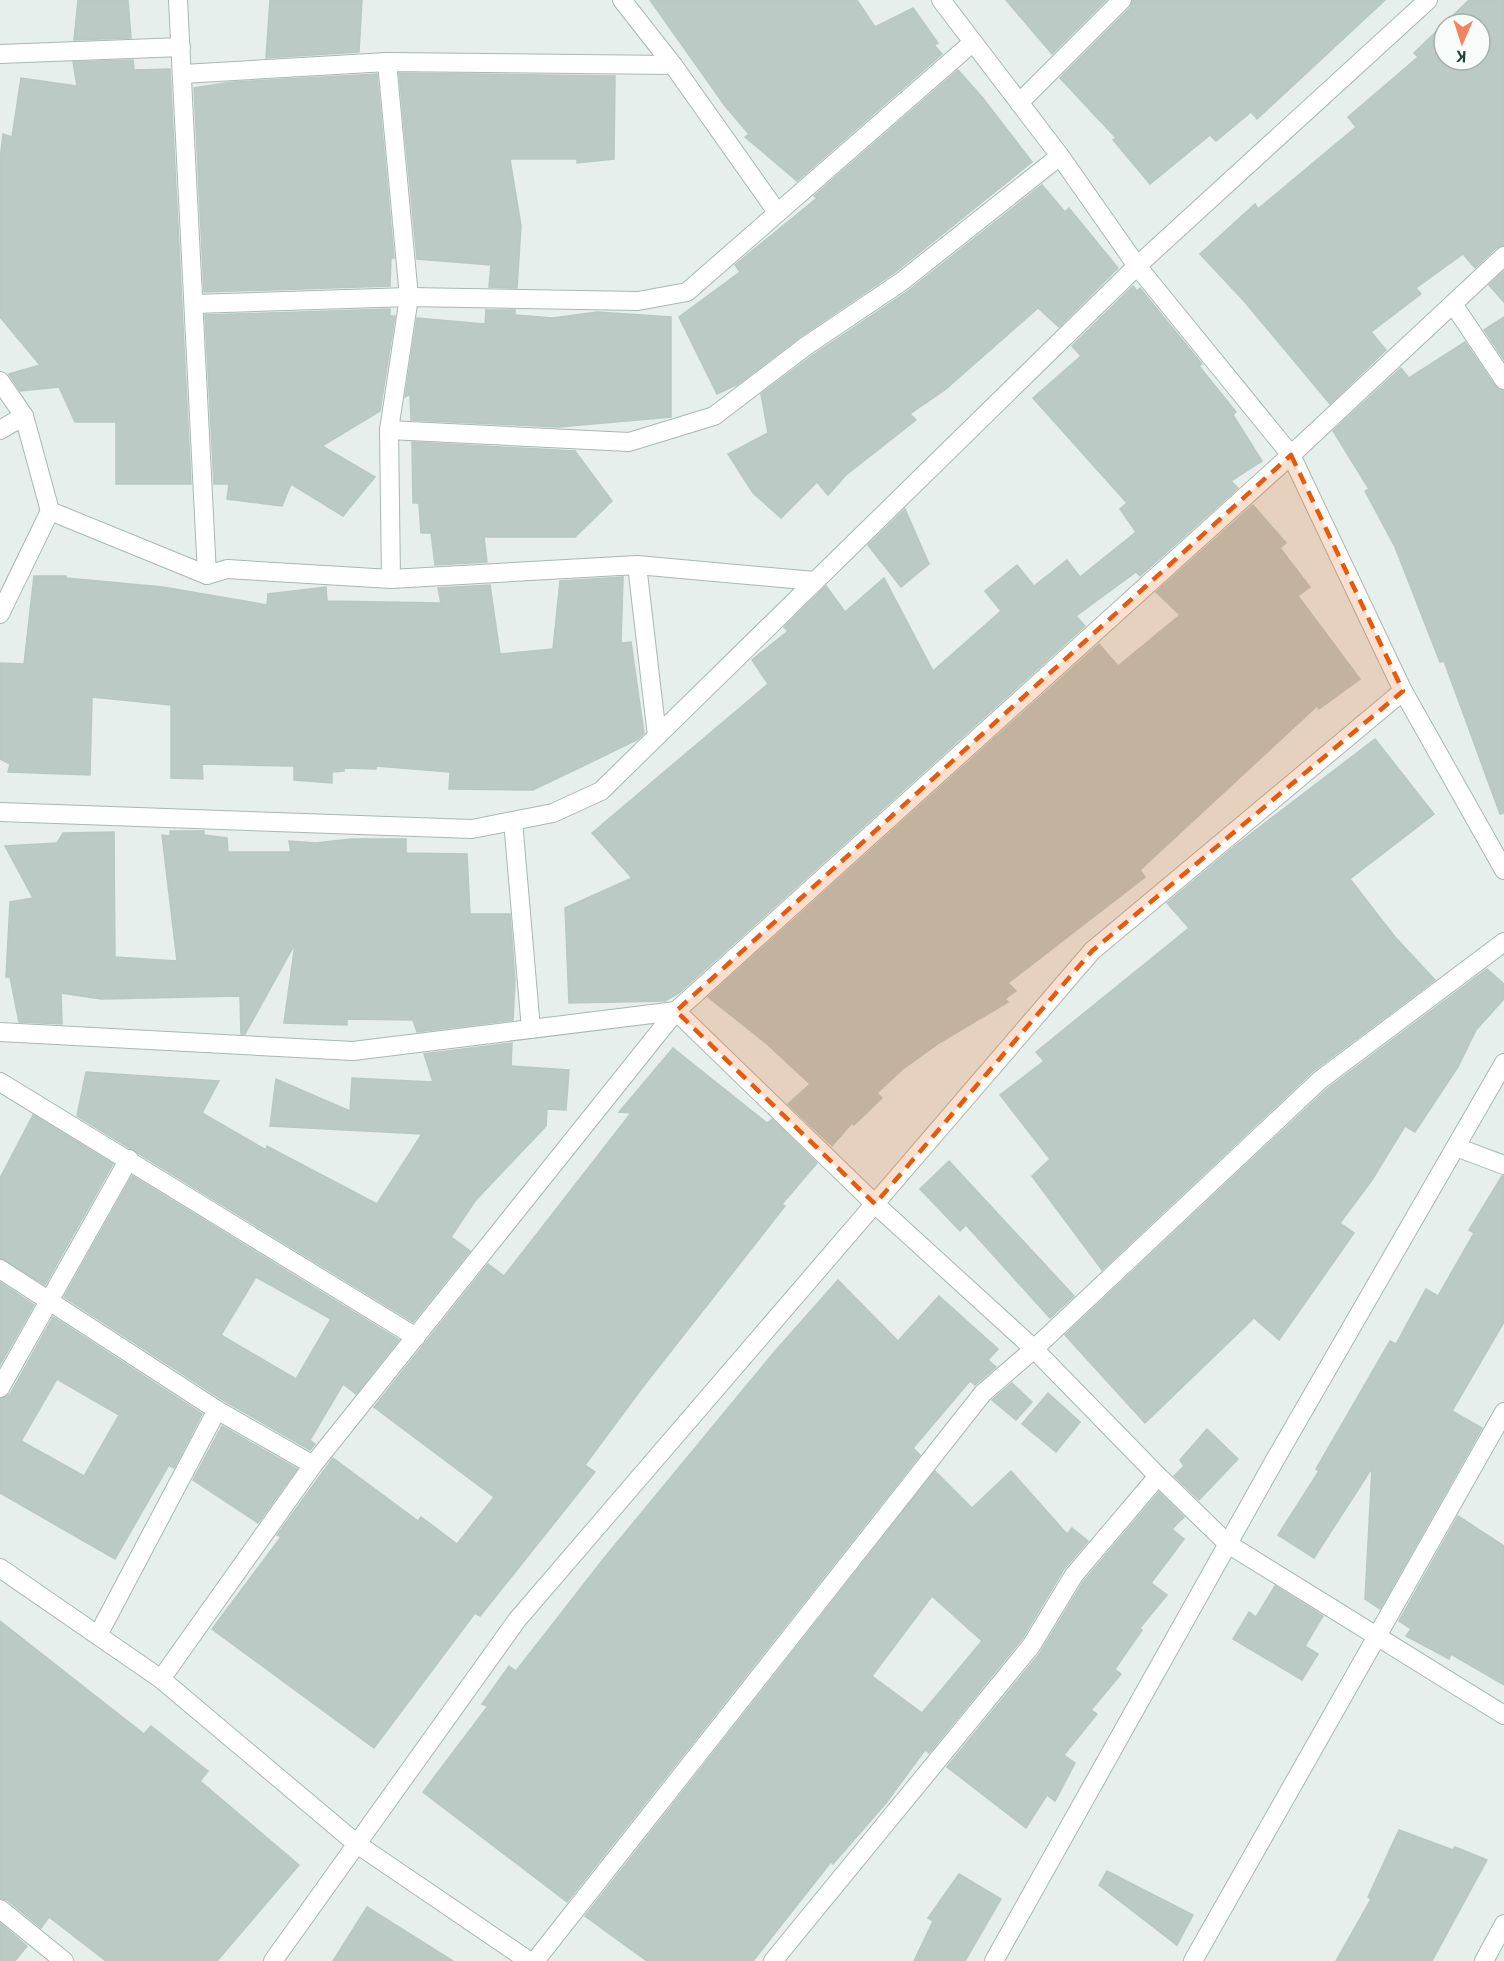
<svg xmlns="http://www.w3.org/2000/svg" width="1504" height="1961" font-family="Barlow,sans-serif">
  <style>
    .building { fill: #bbcac4; stroke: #b8c9c2; stroke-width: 1.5; fill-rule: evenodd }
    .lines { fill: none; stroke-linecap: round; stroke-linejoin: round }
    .minor-casing { stroke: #a8b8b2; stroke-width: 20 }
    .minor { stroke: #fff; stroke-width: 18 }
    .marked { fill: #e8590c; fill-opacity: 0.2; stroke: #e8590c; stroke-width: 4.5; stroke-dasharray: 12 8; stroke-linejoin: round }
  </style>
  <rect width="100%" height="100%" fill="#e6efeb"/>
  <!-- building -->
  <g class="building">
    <polygon points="78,0 128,0 131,38 74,40"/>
    <polygon points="270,0 362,0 359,52 266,58"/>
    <polygon points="650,0 857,0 875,27 913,8 938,43 934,45 942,54 797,181 745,137 749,134 725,106"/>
    <polygon points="1006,0 1106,0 1052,54"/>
    <polygon points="1133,0 1385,0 1257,119 1251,112 1216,141 1210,135 1150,184 1113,140 1116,138 1060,78 1130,8"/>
    <path d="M1469,0H1504V245L1496,248L1475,268L1463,254L1416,288L1421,294L1371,332L1386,350L1330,404L1244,301L1200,254L1255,204L1258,209L1356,127L1348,117L1418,57L1414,53ZM1444,24H1480V60H1444Z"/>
    <polygon points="133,60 134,70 170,69 191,484 116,484 116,422 75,422 59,387 20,391 9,374 40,365 0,317 0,161 3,134 12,137 21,78 77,86 73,62"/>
    <polygon points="958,70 982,97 1032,162 894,273 800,337 738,384 717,394 679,317 740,272 735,265 817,198 814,196"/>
    <polygon points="399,73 615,76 614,159 577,163 577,159 510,159 521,226 517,288 489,287 491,265 417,259"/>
    <polygon points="377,74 394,258 391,258 390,286 204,292 194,88 232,82"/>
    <polygon points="1042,185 1065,212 1069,208 1118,268 1059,327 1038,308 946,389 910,414 916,420 846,475 828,495 817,482 781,518 753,493 728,454 768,433 761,394 813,355 908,291"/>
    <polygon points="1504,271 1504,302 1489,285"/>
    <polygon points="1133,286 1137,291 1140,288 1202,364 1199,366 1236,412 1233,415 1262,461 1231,481 1238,488 1140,576 1136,572 1076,616 1085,626 679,993 665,1001 569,1003 565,908 632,878 592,833 768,684 752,660 788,631 784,627 826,586 845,612 884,578 933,671 1001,611 985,591 1017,565 1034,586 1067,560 1080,577 1136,532 1120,509 1127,503 1033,398 1081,356 1072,346"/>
    <polygon points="390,309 390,316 395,316 380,411 322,446 375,477 343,516 291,484 282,506 227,499 229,484 214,484 205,315"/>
    <polygon points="486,310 515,310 515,315 553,318 597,312 671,317 671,417 558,427 411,420 410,394 405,397 417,318 485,324"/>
    <polygon points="1504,317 1504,360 1484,330"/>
    <polygon points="1465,342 1495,386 1504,391 1504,813 1500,814 1444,661 1440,662 1395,547 1365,491 1369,489 1333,431 1401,368 1409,378"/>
    <polygon points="412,442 575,451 612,501 575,537 484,537 487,562 435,565 431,533 421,533 419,503 413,503"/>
    <polygon points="1253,505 1286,543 1280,548 1310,587 1298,596 1360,679 1319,709 1317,706 1140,870 1145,877 1008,983 1016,991 1005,999 1008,1002 939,1043 903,1069 877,1093 882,1098 854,1125 852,1123 832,1146 788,1104 810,1084 767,1044 708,997 1099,644 1118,666 1180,615 1156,592"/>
    <polygon points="905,509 929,564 901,587 868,545"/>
    <polygon points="34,576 66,576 66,578 163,587 267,605 268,594 326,587 327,601 441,603 438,588 490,585 500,654 553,649 560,581 623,577 621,643 631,642 644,733 637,740 533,790 449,789 450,772 376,766 376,769 344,768 344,771 332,772 332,783 294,780 294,766 202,764 203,779 171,778 171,705 92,697 90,775 8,772 10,764 0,759 0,663 24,664"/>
    <polygon points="1375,739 1434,814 1350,879 1395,937 1435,980 1312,1072 1102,1270 1032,1176 1050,1159 1000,1095 1044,1061 1036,1052 1189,928 1167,903 1235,846"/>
    <polygon points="170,831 204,831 204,835 227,838 228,852 291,852 289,841 316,843 351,839 406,839 406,853 467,854 470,914 510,914 515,980 513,1020 417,1032 413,1020 347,1019 347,1025 284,1023 295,944 245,1034 241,1034 240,996 101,999 61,993 62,1024 19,1022 10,977 6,977 10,902 33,898 5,846 57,843 63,833 114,832 115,957 177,961 162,835 170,836"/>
    <polygon points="1487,969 1504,984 1504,999 1476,1030 1458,1067 1415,1132 1405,1126 1372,1180 1340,1223 1354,1233 1279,1340 1254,1318 1145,1423 1065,1335 1327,1089"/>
    <polygon points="512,1043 511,1066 569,1070 566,1110 547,1109 546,1126 475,1201 451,1237 470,1251 413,1322 77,1116 86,1072 219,1081 202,1113 266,1150 267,1146 377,1204 422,1134 270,1126 276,1079 350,1111 352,1078 433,1082 424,1054"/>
    <polygon points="673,1048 767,1123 772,1119 817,1163 782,1204 785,1206 642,1388 585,1465 595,1472 480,1616 475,1613 374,1748 212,1629 281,1537 277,1535 333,1458 418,1521 421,1517 457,1544 494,1497 374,1407 488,1264 504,1276 631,1113 619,1112"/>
    <polygon points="33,1115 113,1164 45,1285 0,1258 0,1178"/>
    <polygon points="949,1161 1074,1296 1050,1318 966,1225 960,1231 920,1189"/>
    <path d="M132,1176L399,1340L356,1394L343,1384L310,1440L315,1444L310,1450L223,1400L64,1297ZM256,1277L331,1319L296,1379L221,1335Z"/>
    <polygon points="1502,1176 1504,1176 1504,1322 1452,1411 1482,1428 1380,1609 1365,1599 1372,1468 1314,1558 1278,1535 1319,1471 1316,1469 1390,1341 1396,1344 1426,1289 1438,1296 1474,1233 1469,1230"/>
    <polygon points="838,1280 898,1341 939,1296 998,1349 988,1360 996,1367 975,1385 970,1381 913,1448 920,1455 567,1902 423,1792 488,1706 482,1704 509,1666 516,1671 605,1557 776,1350"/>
    <polygon points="0,1282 34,1305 0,1365"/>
    <path d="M53,1317L202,1414L174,1468L169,1465L115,1559L0,1493V1399L10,1394ZM57,1379L119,1415L84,1476L21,1441Z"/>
    <polygon points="1012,1383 1032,1402 1016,1420 992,1400"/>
    <polygon points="1048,1393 1080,1422 1056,1452 1022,1424"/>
    <polygon points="222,1426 297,1469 258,1523 193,1480"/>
    <polygon points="1207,1429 1238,1459 1199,1500 1174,1476 1184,1466 1180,1460"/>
    <path d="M935,1471L972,1508L1011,1471L1067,1534L1072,1528L1088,1541L1064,1569L1022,1639L929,1753L925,1750L886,1803L833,1864L831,1862L753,1961H647L585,1916ZM932,1596L982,1641L922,1713L872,1676Z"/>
    <polygon points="1159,1492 1184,1517 1172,1529 1184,1539 1151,1583 1167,1595 1140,1628 1142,1630 1115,1669 1121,1674 1091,1710 1097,1714 1064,1755 1075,1763 1055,1801 1047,1795 1026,1828 947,1767 1040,1653 1083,1582"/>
    <polygon points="1458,1516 1504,1546 1504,1685 1451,1654 1449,1659 1406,1636 1411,1629 1399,1621"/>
    <polygon points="1275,1586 1323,1616 1305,1646 1318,1654 1302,1680 1233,1639 1249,1612 1256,1617"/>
    <polygon points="0,1621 144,1734 151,1726 208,1771 200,1781 299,1865 217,1961 106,1961 49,1917 41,1928 7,1900 0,1898"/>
    <polygon points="1399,1830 1453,1850 1455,1847 1487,1860 1432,1961 1336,1961 1371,1899 1368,1897"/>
    <polygon points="1107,1871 1193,1915 1177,1945 1099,1885"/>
    <polygon points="959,1874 1001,1899 965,1961 914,1961 933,1921 928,1918"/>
    <polygon points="367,1907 453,1961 333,1961"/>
    <polygon points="0,1923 27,1946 15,1961 0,1961"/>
  </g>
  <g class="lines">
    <!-- minor casing -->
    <g class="minor-casing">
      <g id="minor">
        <polyline points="178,0 207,575"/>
        <polyline points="622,0 673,65 777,212"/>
        <polyline points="941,0 1060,156 1137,266 1291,455 1403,691 1504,870"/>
        <polyline points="0,54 181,47"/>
        <polyline points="387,62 409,297 389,430 391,579"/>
        <polyline points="183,74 387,62 673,65"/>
        <polyline points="1019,103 1122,0"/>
        <polyline points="194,304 409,297 638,301 687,292 972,43"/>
        <polyline points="1453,304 1504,380"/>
        <polyline points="0,381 24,416 50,511 207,575 227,569 391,579 637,565 815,581"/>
        <polyline points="0,430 24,416"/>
        <polyline points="389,430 629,442 714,416 806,346 901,282 1060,156"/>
        <polyline points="637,565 657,736"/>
        <polyline points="0,614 50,511"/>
        <polyline points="0,812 472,829 553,813 601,791 1137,266 1428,0"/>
        <polyline points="513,821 531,1029"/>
        <polyline points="676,1011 875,1204 1034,1349 1158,1476 1228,1544 1504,1715"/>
        <polyline points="0,1032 353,1051 676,1011"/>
        <polyline points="0,1082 416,1337"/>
        <polyline points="1456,1147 1504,1165"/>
        <polyline points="0,1269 217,1410 313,1465"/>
        <polyline points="0,1388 129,1159"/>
        <polyline points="0,1568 161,1679 357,1844 529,1961"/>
        <polyline points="98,1635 217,1410"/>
        <polyline points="161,1679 313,1465 676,1011 1291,455 1504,256"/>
        <polyline points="0,1909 64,1961"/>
        <polyline points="273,1961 517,1620 1092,951 1403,691"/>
        <polyline points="535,1961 983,1393 1034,1349 1320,1080 1504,942"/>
        <polyline points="773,1961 1031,1646 1074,1575 1158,1476"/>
        <polyline points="994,1961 1276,1458 1504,1063"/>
        <polyline points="1193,1961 1504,1412"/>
        <polyline points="1484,1961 1504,1924"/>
      </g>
    </g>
    <!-- minor -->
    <use href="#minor" class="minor"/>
  </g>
  <!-- marked area -->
  <path class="marked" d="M1291,455L1403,691L1092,951L875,1204L676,1011Z"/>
  <!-- north arrow -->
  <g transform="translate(1462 42) rotate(183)"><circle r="28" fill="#f7fbf9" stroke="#a3b1ad" stroke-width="1.5"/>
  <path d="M0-4.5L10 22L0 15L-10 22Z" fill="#f4845f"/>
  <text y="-9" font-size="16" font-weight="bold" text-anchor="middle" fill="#24423a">K</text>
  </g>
</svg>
